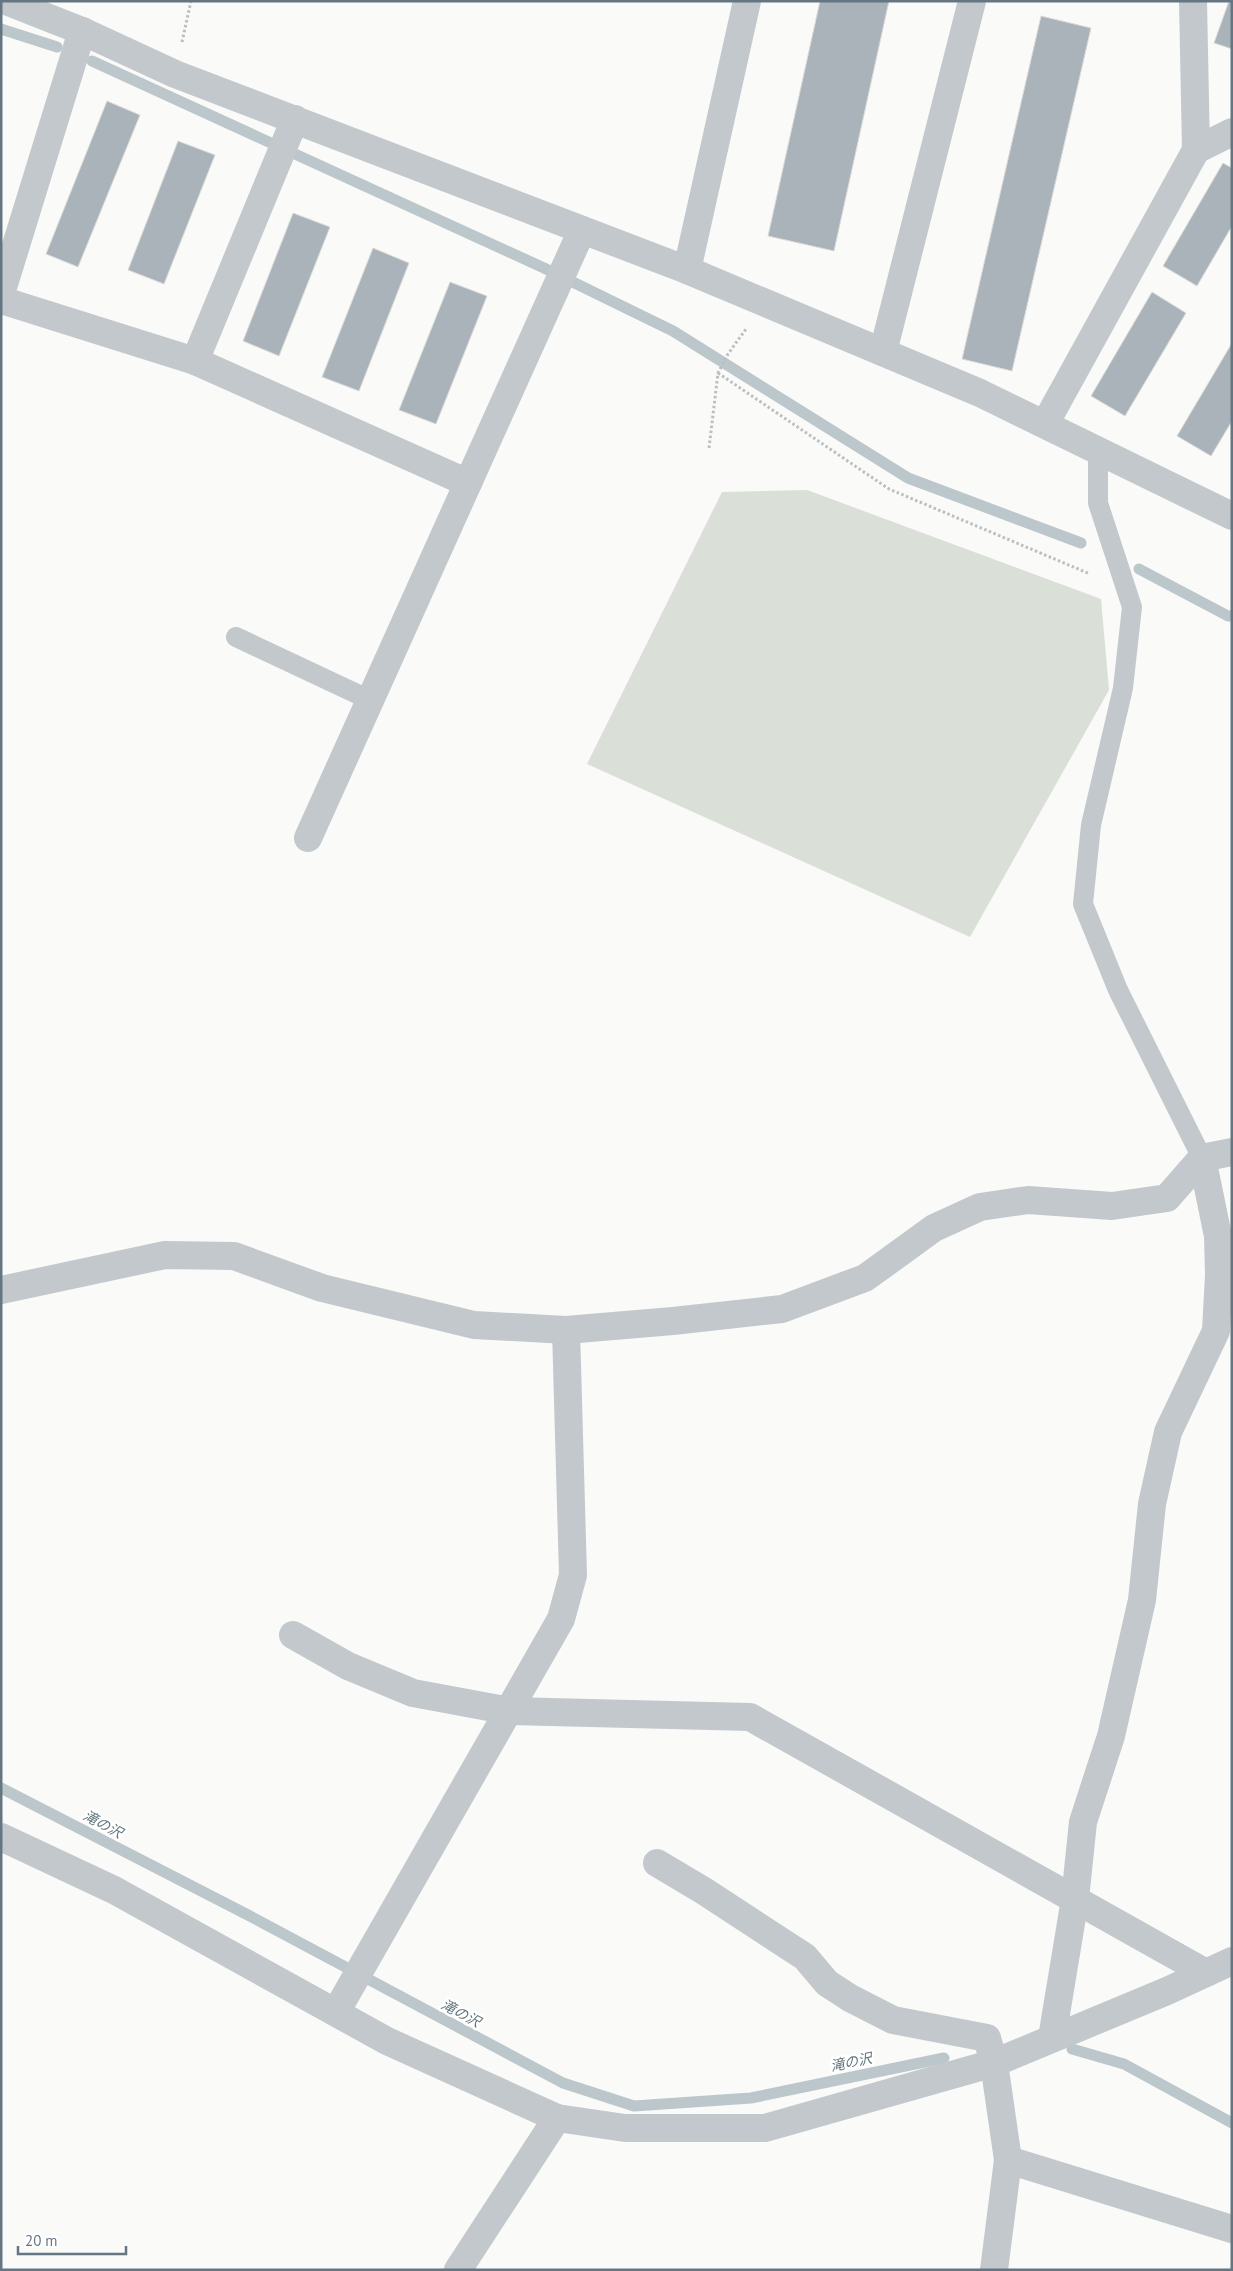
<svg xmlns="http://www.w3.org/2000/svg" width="1233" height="2271" font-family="'PT Sans','Noto Sans JP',sans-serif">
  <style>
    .green { fill: #dadfd7 }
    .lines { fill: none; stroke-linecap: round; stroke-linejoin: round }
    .stream { stroke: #bbc7cb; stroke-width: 11 }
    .building { fill: #aab3b9; stroke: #dcdcda }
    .path { stroke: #bbbfc2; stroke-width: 3; stroke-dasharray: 2.5 2.5; stroke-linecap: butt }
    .service { stroke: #c3c8cc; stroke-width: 20 }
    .minor { stroke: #c3c8cc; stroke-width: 28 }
    .tertiary { stroke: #c3c8cc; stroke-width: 28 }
    .labels { text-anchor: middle; stroke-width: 5; stroke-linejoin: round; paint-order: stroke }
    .water-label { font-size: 14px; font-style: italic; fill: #60757c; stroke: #fff }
  </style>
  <rect width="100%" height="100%" fill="#fafaf8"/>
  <!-- green -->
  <polygon class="green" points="807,490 1101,599 1109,690 970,937 587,764 722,492"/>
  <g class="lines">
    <!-- stream -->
    <g class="stream">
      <polyline points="1,29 57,47"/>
      <polyline points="92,61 544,268 673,331 908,478 1081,543"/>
      <polyline points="1139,569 1228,616 1232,616"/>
      <polyline points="1,1788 248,1915 563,2083 634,2106 751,2098 944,2058"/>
      <polyline points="1072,2049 1124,2064 1232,2123"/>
    </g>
  </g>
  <!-- building -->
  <g class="building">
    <polygon points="820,1 889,1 834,251 768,236"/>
    <polygon points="1229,1 1232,1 1232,49 1214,43"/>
    <polygon points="1041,16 1091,28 1012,371 962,359"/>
    <polygon points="107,101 140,115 78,267 46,254"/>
    <polygon points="178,141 215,155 164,284 128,270"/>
    <polygon points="1223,163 1232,168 1232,226 1197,286 1163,266"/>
    <polygon points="293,213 330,227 279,356 243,341"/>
    <polygon points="373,248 409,263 359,391 322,377"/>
    <polygon points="450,282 487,296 436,424 399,410"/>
    <polygon points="1152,292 1186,313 1125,416 1091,396"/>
    <polygon points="1232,343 1232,421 1211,456 1177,436"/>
  </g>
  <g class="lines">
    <!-- path -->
    <g class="path">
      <polyline points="182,42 191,1"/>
      <polyline points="718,373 889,489 1090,574"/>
      <polyline points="709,448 718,373 728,354 746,329"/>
    </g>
    <!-- service -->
    <g class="service">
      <polyline points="1098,450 1098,503 1132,607 1123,688 1091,825 1083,904 1118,990 1202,1158"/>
      <polyline points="236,637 370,700"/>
    </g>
    <!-- minor -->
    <g class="minor">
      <polyline points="6,1 82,31 175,74 687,270 980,393 1232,516"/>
      <polyline points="1196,150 1232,132"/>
      <polyline points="687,270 747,1"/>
      <polyline points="1,294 82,31"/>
      <polyline points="1,300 195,361 468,483"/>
      <polyline points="883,352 972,1"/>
      <polyline points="195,361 295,119"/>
      <polyline points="1045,424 1196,150 1193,1"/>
      <polyline points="308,838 582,230"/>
      <polyline points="1,1290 165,1255 234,1256 322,1288 474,1325 566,1330 673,1321 782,1309 865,1278 934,1228 980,1207 1028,1200 1112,1206 1167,1198 1202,1158 1232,1152"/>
      <polyline points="293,1635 348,1666 413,1693 510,1711 750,1717 1206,1973"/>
      <polyline points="657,1863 704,1891 805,1957 827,1983 850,1998 893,2020 987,2038 994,2063 1008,2160 994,2270"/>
      <polyline points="336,2012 561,1619 573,1575 566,1330"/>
      <polyline points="1052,2038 1075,1899 1083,1822 1111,1736 1142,1600 1152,1504 1168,1432 1216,1331 1219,1275 1218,1236 1202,1158"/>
      <polyline points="1008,2160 1232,2229"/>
      <polyline points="458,2270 557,2118"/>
    </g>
    <!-- tertiary -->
    <polyline class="tertiary" points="1,1837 114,1890 387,2041 557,2118 625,2128 765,2128 994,2063 1167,1991 1232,1961"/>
  </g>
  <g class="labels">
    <!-- water labels -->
    <g class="water-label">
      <text transform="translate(103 1824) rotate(28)" y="5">滝の沢</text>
      <text transform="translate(461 2013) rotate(28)" y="5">滝の沢</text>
      <text transform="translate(851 2062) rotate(-12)" y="5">滝の沢</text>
    </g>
  </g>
  <!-- border -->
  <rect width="1233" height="2271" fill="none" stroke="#657683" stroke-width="5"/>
  <!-- scale -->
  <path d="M18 2246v8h108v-8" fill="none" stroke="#657683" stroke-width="2.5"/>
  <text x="25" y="2246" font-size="15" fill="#657683" stroke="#ffffff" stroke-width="4" paint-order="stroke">20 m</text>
</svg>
